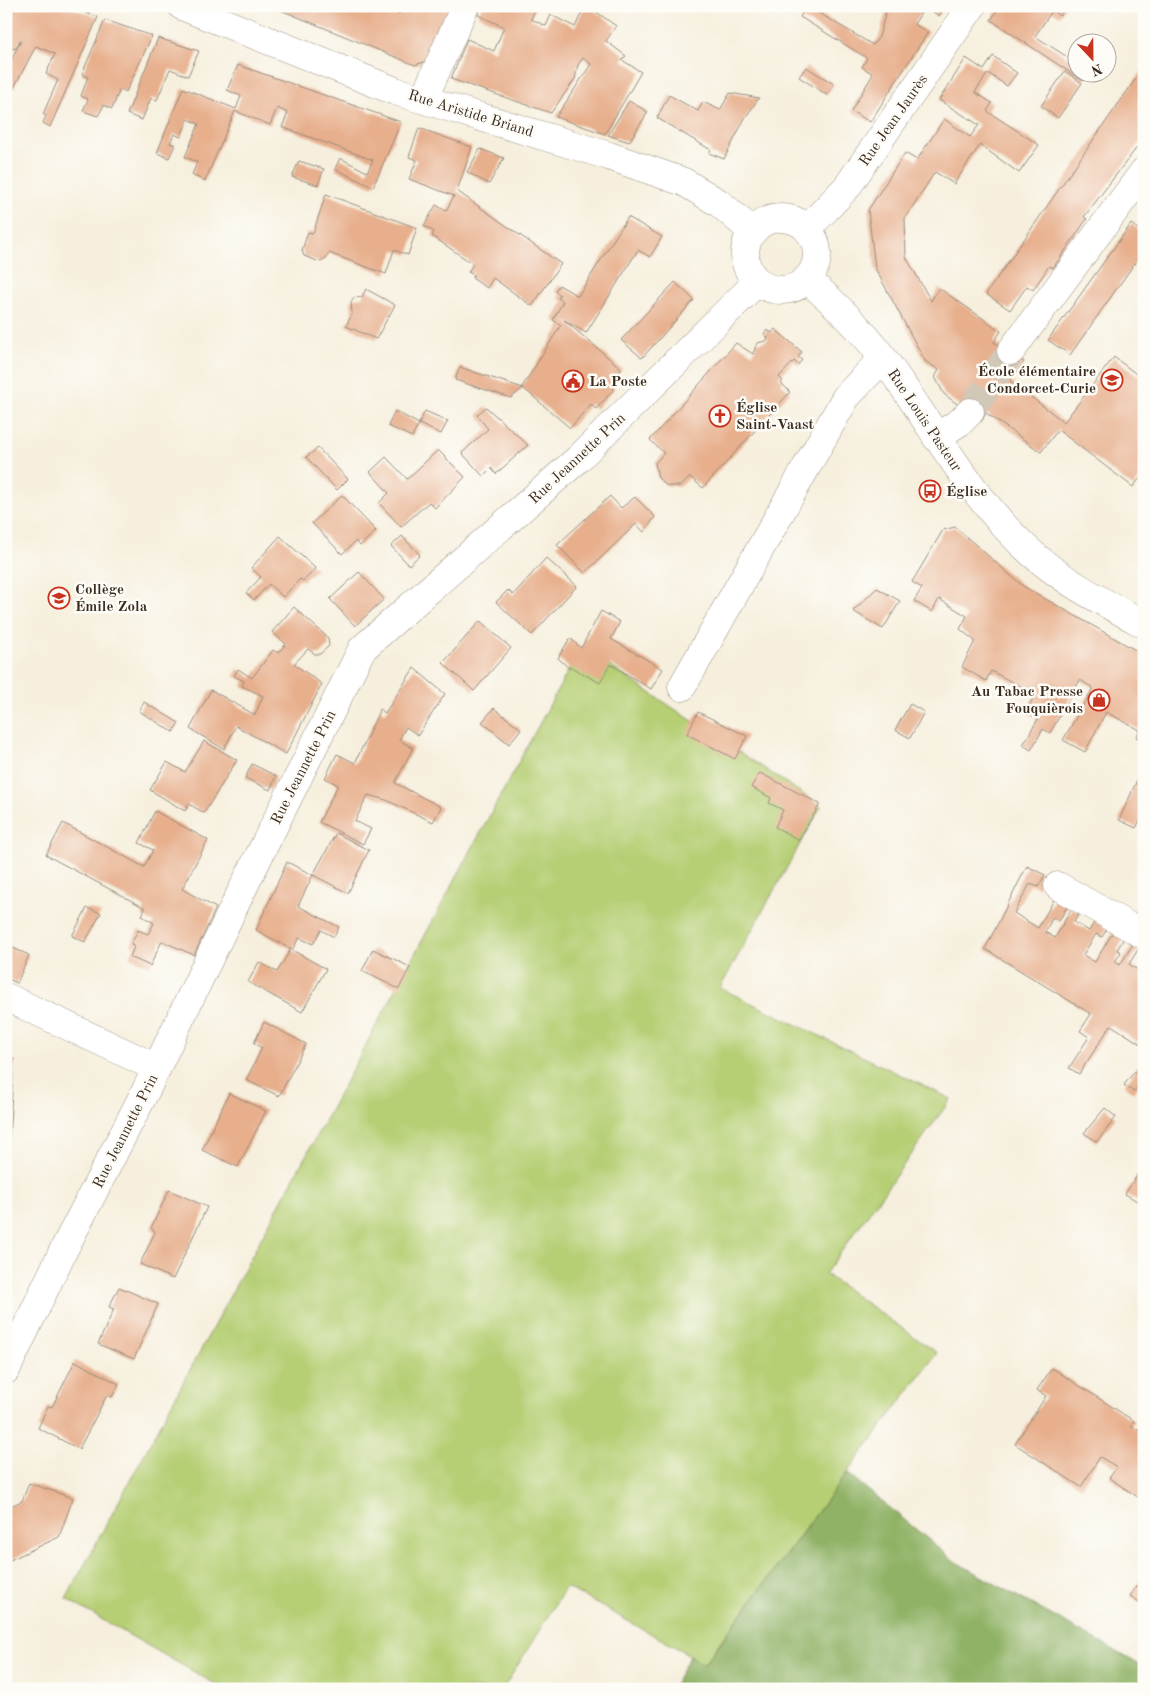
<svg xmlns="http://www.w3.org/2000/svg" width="1150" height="1695" font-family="'Old Standard TT',serif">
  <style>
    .green { fill: #b6cf74; stroke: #787c49 }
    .forest { fill: #90b266; stroke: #666e42 }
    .building { fill: #e7af8c }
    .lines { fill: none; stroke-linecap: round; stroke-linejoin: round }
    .minor-tunnel { stroke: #d1c8b7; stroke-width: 28; stroke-dasharray: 28 14; stroke-linecap: butt }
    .minor-casing { stroke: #988c7e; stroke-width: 29 }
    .minor { stroke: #fff; stroke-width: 28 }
    .labels { text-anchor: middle; stroke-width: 5; stroke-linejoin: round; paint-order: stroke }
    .street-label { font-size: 15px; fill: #3b2a1e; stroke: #fdfcf7 }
    .poi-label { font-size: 15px; font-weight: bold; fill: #3b2a1e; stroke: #fdfcf7; text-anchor: start }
  </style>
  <rect width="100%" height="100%" fill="#fdfcf7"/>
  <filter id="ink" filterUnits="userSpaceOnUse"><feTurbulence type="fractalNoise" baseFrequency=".02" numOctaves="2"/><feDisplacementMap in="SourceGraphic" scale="10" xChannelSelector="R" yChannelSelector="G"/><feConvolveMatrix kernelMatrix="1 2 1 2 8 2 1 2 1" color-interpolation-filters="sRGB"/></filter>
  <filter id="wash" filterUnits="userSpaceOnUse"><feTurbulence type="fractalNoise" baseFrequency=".0096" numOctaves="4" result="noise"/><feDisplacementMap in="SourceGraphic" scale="20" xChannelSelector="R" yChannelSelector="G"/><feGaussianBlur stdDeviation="1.12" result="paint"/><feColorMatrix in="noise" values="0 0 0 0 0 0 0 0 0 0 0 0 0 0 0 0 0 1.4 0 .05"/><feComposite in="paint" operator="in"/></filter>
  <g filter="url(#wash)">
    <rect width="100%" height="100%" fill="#f6efdd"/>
    <!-- green -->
    <polygon class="green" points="581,647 821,806 720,988 951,1099 825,1274 937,1353 703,1665 690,1655 566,1587 503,1689 224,1689 66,1599"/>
    <!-- forest -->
    <polygon class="forest" points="847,1473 956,1562 1144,1667 1144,1689 672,1689 690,1655 704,1665"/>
    <g id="blocks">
      <!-- building -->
      <g class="building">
        <polygon points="6,6 65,6 98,17 50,127 43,123 46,116 43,114 58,80 46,74 55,54 36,46 11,93 6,90 6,69 21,41 20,40 15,49 6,46"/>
        <polygon points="271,6 389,6 399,14 407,6 452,6 427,61 415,65"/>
        <polygon points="482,6 518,6 525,9 526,6 542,6 541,9 536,7 531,19 546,26 551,15 575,27 585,6 588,6 616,26 606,41 626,56 622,60 641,72 605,134 556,117 591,64 583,58 578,65 575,79 551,113 451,79 467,39 494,51 504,27 478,15"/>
        <polygon points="807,6 873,45 879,37 887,8 883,6 945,6 939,16 925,7 914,24 928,32 870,122 851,111 873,74 862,67 867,58 800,17"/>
        <polygon points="1000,6 1065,7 1060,16 1052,11 1035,36 1078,64 1078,72 1089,72 1083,81 991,20"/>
        <polygon points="105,20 152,36 126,92 120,89 112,109 104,105 98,116 83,111 88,99 81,96 88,77 82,74"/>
        <polygon points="158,38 199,51 188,76 170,69 157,100 151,98 142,120 127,114"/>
        <polygon points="993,56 1017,73 1007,86 988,73 975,92 992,103 987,111 1039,145 1019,173 980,145 954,184 935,172 905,218 906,257 931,301 939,288 1001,331 994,342 1024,362 1010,381 1064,422 1114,357 1144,380 1144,473 1133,487 1058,430 1041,452 986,413 981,422 944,394 935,377 939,370 925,361 875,268 868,210 905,153 917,160 944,119 970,137 979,125 939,100 966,58 984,70"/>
        <polygon points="238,65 401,122 373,187 335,169 340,158 367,172 373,160 282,127 288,113 277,108 270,125 235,111 205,181 192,175 197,162 185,157 199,124 188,119 181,137 174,134 170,143 175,145 169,158 157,153 183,88 236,109 241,96 227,90"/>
        <polygon points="806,67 834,84 827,95 799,77"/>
        <polygon points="1144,67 1144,138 1084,217 1087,219 1053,268 1049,266 1033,290 1027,286 1010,310 986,294"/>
        <polygon points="1065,71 1082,83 1058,118 1041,106"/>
        <polygon points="730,93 759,98 745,118 724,159 709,153 711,150 657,118 669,95 698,111 703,102 720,110"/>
        <polygon points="629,101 648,112 629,142 608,135"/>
        <polygon points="419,128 472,147 457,191 561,264 532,306 493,278 487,288 472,278 474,275 468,272 473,264 432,236 434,232 424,226 436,205 446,211 454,196 409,179 417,160 409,157"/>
        <polygon points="480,149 504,158 489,184 467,172"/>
        <polygon points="299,161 324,169 318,185 292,177"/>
        <polygon points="326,194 417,228 408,255 394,250 386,274 329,253 326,259 320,262 304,256 302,250 308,232 313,233"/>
        <polygon points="628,217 662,237 650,257 638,250 586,333 564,320 622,369 612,380 614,389 608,396 596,409 591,404 570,428 522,387 561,325 553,320 563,301 558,298 560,295 555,291 559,285 578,296"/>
        <polygon points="1131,224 1144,233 1144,250 1070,355 1048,340"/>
        <polygon points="675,282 694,300 642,358 621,340"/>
        <polygon points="366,289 395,305 376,339 346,326 352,314 351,303 353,298 362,297"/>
        <polygon points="775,329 802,352 798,357 802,360 798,365 794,361 779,377 783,381 781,383 790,392 703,488 690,477 681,486 667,486 658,478 655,463 664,453 650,440 736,343 753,354 757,343 766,341 768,338 764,334 767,330 772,333"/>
        <polygon points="460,367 483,375 523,388 511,398 455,380"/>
        <polygon points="486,407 528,445 496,474 491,468 483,476 462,453 488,429 477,415"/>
        <polygon points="395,411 419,424 412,437 388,426"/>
        <polygon points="425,411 448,421 441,434 419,424"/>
        <polygon points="318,448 348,479 337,490 306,457"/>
        <polygon points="438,450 465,477 435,508 429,502 401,527 379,503 389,493 370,472 386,457 407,479"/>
        <polygon points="342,495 376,531 360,546 356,541 342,554 312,523"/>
        <polygon points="610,496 621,508 635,497 655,517 644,532 636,524 585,573 557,545"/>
        <polygon points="955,527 1023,586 1144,655 1144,741 1136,737 1140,730 1106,712 1085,752 1063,740 1093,688 1080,680 1050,733 1043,729 1031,750 1023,745 1038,719 1026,712 1035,694 991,671 986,681 962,667 975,641 960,629 967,616 939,599 932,612 914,601 922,588 912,582 943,530"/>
        <polygon points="280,536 316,569 303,581 300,579 283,597 269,584 254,600 246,593 261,577 251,568"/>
        <polygon points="402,536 420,555 409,565 391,546"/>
        <polygon points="546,558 577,586 532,635 496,602 508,590 513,595"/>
        <polygon points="359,572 384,599 355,626 330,599"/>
        <polygon points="877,588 900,601 883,629 853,611"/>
        <polygon points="294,607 328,638 329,646 320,654 315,654 308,649 294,664 322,684 286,754 236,726 224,749 190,729 211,690 255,715 263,696 242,686 244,681 234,676 238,669 252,678 273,650 278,653 286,644 272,632"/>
        <polygon points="601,611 620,622 611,639 663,669 651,689 610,664 600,683 571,667 570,669 558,658 570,638 581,648"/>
        <polygon points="480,621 511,648 474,691 443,663"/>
        <polygon points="414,668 445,694 418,735 406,727 399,740 413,748 395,783 441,807 433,822 386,800 368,795 355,821 371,829 363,844 319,822 338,785 325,778 337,754 355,763 380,709 385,713"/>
        <polygon points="144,702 179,723 173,732 139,711"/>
        <polygon points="910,704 924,712 910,738 895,730"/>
        <polygon points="494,708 521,729 509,744 482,722"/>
        <polygon points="698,712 747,736 735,759 687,734"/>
        <polygon points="204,741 237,760 204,813 189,804 185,811 150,790 167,762 185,772"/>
        <polygon points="252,764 276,776 270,790 245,778"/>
        <polygon points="1144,765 1144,813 1136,828 1119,820"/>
        <polygon points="760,773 820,804 799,840 775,827 783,810 769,803 771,798 751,787"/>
        <polygon points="155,811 208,840 182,889 216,908 194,955 162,941 150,966 130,957 134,947 131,944 138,930 148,934 154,923 142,916 145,908 46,855 63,823 144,867 153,850 139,843"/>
        <polygon points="336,833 369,850 348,893 313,875"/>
        <polygon points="287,862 313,875 298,906 339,927 334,937 321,930 313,944 299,938 292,950 326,969 302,1012 248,982 259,962 277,972 291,949 256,930"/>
        <polygon points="1027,866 1045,875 1038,887 1030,884 1014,913 1038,928 1055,898 1068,905 1059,921 1053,917 1045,932 1055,938 1072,908 1080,912 1074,922 1089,931 1095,921 1107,929 1102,937 1096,934 1083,955 1095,962 1113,932 1124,938 1117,950 1121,952 1115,962 1120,965 1133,944 1139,948 1129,964 1142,973 1144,970 1144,1046 1111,1025 1079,1074 1069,1068 1089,1037 1080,1031 1091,1014 985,949"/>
        <polygon points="1144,895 1144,923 1134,917"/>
        <polygon points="87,908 101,913 85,942 72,936"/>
        <polygon points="6,945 29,955 17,983 6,978"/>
        <polygon points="373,949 410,967 399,989 362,971"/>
        <polygon points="264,1022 306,1044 279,1096 246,1080 262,1048 254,1043"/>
        <polygon points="6,1059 14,1059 8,1155 6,1155"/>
        <polygon points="1144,1060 1144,1080 1134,1092 1124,1085"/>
        <polygon points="229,1093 266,1111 238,1167 202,1150"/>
        <polygon points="1105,1108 1116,1117 1097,1142 1084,1133"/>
        <polygon points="1144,1165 1144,1205 1125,1194"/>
        <polygon points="169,1190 207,1207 173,1279 140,1264 155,1232 151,1228"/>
        <polygon points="119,1287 158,1304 134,1359 98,1344 114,1309 109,1307"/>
        <polygon points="75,1361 119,1384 112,1397 107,1395 79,1449 38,1428 48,1406 52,1407"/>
        <polygon points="1052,1368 1134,1421 1131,1426 1140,1431 1144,1425 1144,1501 1109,1478 1117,1467 1100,1457 1081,1487 1015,1444 1046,1396 1037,1390"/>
        <polygon points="29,1483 73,1498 59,1537 8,1561 6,1508 22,1501"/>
        <polygon points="1144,1574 1144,1605 1130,1596"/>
      </g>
    </g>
  </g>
  <g filter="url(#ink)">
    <use href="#blocks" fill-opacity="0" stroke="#988c7e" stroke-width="1"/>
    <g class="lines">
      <!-- minor-tunnel -->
      <polyline class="minor-tunnel" points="970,412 1011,351"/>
      <!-- minor casing -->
      <g class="minor-casing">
        <g id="minor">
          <polyline points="182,6 395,91 609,156 684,182 719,203 752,231"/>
          <polyline points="424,98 465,6"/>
          <circle cx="781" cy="254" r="36"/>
          <polyline points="807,229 847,187 972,6"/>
          <path d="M807,279C835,304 861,328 883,358C925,415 959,477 1008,530C1047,573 1093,597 1144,624"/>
          <polyline points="1011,351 1144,171"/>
          <polyline points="936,437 960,422 970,412"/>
          <polyline points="682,687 846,397 883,358"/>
          <polyline points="1058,886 1144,935"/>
          <polyline points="6,997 157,1068"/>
          <polyline points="6,1370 61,1255 146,1090 243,888 362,649 578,459 757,282"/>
        </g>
      </g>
      <!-- minor -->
      <use href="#minor" class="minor"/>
    </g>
  </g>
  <!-- icons -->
  <defs>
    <g id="school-ring" transform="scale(1.125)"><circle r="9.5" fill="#fdfcf7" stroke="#c8321e" stroke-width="1.5"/><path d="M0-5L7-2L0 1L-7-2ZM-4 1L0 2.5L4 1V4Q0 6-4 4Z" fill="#c8321e"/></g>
    <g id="civic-ring" transform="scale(1.125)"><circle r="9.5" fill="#fdfcf7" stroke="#c8321e" stroke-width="1.5"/><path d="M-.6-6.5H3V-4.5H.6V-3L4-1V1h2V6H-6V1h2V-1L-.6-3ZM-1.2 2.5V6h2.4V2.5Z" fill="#c8321e"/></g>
    <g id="church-ring" transform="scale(1.125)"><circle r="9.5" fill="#fdfcf7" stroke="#c8321e" stroke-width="1.5"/><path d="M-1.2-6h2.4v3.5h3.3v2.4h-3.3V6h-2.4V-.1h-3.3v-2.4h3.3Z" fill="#c8321e"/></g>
    <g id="bus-ring" transform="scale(1.125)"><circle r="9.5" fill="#fdfcf7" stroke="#c8321e" stroke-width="1.5"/><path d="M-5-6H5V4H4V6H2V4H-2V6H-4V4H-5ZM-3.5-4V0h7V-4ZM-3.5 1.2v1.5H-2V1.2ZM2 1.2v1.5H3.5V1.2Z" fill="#c8321e"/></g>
    <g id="shop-ring" transform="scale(1.125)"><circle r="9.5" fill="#fdfcf7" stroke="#c8321e" stroke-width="1.5"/><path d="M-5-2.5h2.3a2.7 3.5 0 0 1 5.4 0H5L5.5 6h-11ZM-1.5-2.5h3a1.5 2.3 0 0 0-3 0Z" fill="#c8321e"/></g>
  </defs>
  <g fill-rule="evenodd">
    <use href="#school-ring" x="1112" y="380"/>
    <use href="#civic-ring" x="573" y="381"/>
    <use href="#church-ring" x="720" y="416"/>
    <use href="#bus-ring" x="930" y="491"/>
    <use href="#school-ring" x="59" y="598"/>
    <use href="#shop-ring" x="1099" y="700"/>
  </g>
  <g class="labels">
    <!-- street labels -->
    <g class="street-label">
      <text transform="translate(471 113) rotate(17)" y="5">Rue Aristide Briand</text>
      <text transform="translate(893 120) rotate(-55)" y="5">Rue Jean Jaurès</text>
      <text transform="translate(925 420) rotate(56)" y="5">Rue Louis Pasteur</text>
      <text transform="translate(577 458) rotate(-43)" y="5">Rue Jeannette Prin</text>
      <text transform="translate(303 767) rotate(-63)" y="5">Rue Jeannette Prin</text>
      <text transform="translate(125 1131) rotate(-63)" y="5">Rue Jeannette Prin</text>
    </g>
    <!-- poi labels -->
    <g class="poi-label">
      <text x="1096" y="376" text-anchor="end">École élémentaire<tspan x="1096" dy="17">Condorcet-Curie</tspan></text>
      <text x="589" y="386">La Poste</text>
      <text x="736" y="412">Église<tspan x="736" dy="17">Saint-Vaast</tspan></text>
      <text x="946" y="496">Église</text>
      <text x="75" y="594">Collège<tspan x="75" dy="17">Émile Zola</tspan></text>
      <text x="1083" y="696" text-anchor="end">Au Tabac Presse<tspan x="1083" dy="17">Fouquièrois</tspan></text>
    </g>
  </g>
  <!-- margin -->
  <rect width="1150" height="1695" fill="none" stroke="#fdfcf7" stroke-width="25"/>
  <!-- north arrow -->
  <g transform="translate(1092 58) rotate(158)"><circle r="24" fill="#fdfcf7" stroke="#afa8a0"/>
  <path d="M0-4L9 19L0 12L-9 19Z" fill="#c8321e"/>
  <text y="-8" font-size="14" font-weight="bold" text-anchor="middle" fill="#3b2a1e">N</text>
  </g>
</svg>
